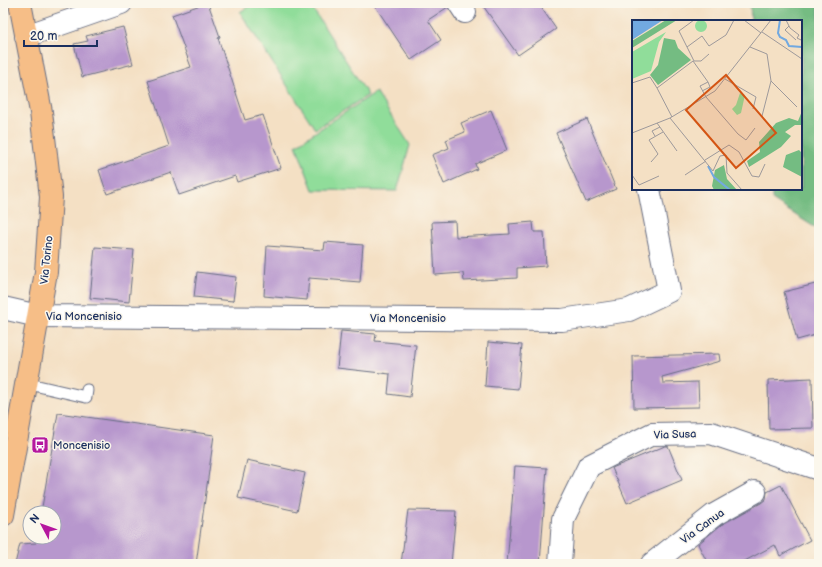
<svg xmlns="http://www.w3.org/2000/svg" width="822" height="567" font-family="'Balsamiq Sans',sans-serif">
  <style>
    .green { fill: #90dd9a; stroke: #56867c }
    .forest { fill: #74bc82; stroke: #487670 }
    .building { fill: #b797cd }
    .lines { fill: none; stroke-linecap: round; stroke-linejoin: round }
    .lane-casing { stroke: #676d82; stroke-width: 13 }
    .street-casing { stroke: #676d82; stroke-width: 24 }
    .primary-casing { stroke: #676d82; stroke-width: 24 }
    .lane { stroke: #fff; stroke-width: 11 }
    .street { stroke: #fff; stroke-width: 22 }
    .primary { stroke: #f6be87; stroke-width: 22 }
    .labels { text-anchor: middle; stroke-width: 3; stroke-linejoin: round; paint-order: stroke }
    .street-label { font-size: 11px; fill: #1b2f5e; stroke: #fbf7ec }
    .poi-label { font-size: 11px; fill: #1b2f5e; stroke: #fbf7ec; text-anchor: start }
    .inset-river { fill: none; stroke: #72a9e0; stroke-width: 2 }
    .inset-road { fill: none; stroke: #9d999b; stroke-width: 1 }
    .view { fill: #d45514; fill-opacity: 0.15; stroke: #d45514; stroke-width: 2 }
    .inset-edge { fill: none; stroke: #1b2f5e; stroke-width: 2 }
  </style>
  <rect width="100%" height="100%" fill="#fbf7ec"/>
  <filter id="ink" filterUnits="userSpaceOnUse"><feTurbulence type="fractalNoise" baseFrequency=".025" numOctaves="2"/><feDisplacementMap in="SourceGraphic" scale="8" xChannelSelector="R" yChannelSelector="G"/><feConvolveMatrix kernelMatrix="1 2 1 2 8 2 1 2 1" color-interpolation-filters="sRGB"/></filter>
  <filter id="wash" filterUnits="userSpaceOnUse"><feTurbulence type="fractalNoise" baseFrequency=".012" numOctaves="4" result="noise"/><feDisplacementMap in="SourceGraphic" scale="16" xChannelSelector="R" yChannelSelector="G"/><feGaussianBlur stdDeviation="0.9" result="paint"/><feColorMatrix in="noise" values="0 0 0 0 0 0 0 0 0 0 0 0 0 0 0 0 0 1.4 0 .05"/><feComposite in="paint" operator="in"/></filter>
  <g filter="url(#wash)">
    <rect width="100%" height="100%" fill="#f4e0c4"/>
    <!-- green -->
    <g class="green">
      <polygon points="254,3 309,3 368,95 315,129 240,12"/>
      <polygon points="376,92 410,145 397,191 313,190 296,145"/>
    </g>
    <!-- forest -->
    <polygon class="forest" points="750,3 819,3 819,230 772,200 772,189 801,189 801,21 751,21"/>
    <g id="blocks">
      <!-- building -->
      <g class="building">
        <polygon points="206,3 208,3 220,37 218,38 245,120 263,115 281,168 237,182 235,176 179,195 171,172 107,194 99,170 169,146 148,81 191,67 172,15"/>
        <polygon points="373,3 447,3 448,7 428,20 441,40 411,60"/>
        <polygon points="481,3 538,3 556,29 518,55"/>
        <polygon points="123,27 133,64 82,77 74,44 88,41 86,36"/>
        <polygon points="491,110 507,150 475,164 477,169 444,184 432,155 449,148 446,140 465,132 461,123"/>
        <polygon points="587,119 616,189 586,202 556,133"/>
        <polygon points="455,221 456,237 510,234 509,224 533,222 534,232 544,232 546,266 517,268 517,278 464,281 463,273 435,275 432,222"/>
        <polygon points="325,242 363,245 360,282 309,278 307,300 264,296 267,246 324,250"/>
        <polygon points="95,247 134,250 129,302 90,298"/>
        <polygon points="197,272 236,277 233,301 194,297"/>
        <polygon points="819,283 819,334 797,340 784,292"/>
        <polygon points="341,331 376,334 375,341 416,345 410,397 388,394 390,374 337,368"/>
        <polygon points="488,342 522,345 518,389 485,386"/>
        <polygon points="719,354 720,361 662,377 663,383 698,382 699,407 634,408 633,356"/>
        <polygon points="812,378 813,428 769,429 768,380"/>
        <polygon points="58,413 214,435 196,564 15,564 20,544 36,543 37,537 54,537 54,513 41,513"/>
        <polygon points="665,446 668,446 682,480 627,503 612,468"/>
        <polygon points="247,460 305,473 297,511 238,498"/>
        <polygon points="515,466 547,468 540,564 507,564"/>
        <polygon points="781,485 810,540 780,556 775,545 739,564 708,564 698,544 721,525 761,503 766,499 767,492"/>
        <polygon points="408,510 456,511 451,564 401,564"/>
      </g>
    </g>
  </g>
  <g filter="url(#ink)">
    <use href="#blocks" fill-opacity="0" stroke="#676d82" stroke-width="1"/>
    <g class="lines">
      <!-- lane casing -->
      <g class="lane-casing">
        <polyline id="lane" points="25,383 86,397 87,390"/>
      </g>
      <!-- street casing -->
      <g class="street-casing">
        <g id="street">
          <polyline points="459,3 465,12"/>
          <polyline points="26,36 121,3"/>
          <polyline points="3,308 38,316 562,320 629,310 669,291 649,189"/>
          <polyline points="560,564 563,519 589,466 652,434 711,433 819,469"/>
          <polyline points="652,564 714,515 755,492"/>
        </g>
      </g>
      <!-- primary casing -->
      <g class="primary-casing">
        <polyline id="primary" points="3,515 46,272 51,197 41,112 20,3"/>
      </g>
      <!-- lane -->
      <use href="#lane" class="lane"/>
      <!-- street -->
      <use href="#street" class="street"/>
      <!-- primary -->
      <use href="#primary" class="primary"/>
    </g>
  </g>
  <!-- icons -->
  <defs>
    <g id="bus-square" transform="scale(0.9)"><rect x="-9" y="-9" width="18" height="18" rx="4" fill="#b5179e" stroke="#fbf7ec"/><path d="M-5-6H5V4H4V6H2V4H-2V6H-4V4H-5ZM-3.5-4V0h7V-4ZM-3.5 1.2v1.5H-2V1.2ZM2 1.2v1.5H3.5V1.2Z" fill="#fff"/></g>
  </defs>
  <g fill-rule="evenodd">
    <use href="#bus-square" x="40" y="445"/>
  </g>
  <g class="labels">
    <!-- street labels -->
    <g class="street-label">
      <text transform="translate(46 260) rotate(-84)" y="4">Via Torino</text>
      <text x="84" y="320">Via Moncenisio</text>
      <text x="408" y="322">Via Moncenisio</text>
      <text transform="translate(675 434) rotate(-2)" y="4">Via Susa</text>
      <text transform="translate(702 526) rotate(-36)" y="4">Via Canua</text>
    </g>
    <!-- poi labels -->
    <g class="poi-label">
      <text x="53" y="449">Moncenisio</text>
    </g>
  </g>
  <!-- overview -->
  <g transform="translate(632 20)">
    <rect width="170" height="170" fill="#f4e0c4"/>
    <path d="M63 6a6 6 0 1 1 12 0a6 6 0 1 1-12 0ZM34,12L27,22L19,51L0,59V32ZM108,73L113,75L109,93L105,95L100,89L104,85Z" fill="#90dd9a"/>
    <path d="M34,0H45L0,28V21ZM32,18L43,20L46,28L59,40L26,65L18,55L26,45ZM170,91V105H163L153,112L159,116L149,127L117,147L115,141L128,132L127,122L144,103L157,98L166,101ZM167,130L170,133V157L151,147L154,135ZM92,145L95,159L105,170H82L80,166L83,150Z" fill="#74bc82"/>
    <path d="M0,0H31L0,20Z" fill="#72a9e0"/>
    <path class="inset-river" d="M148,0L146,13L148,17L154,20L157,26L170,27M76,146L82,157L98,170"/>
    <path class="inset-road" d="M62,0L47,11L55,27L70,16L77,26L94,15L102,0M112,0L129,13M154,0L158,8L167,15L165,18L169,20M157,6L153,10L164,20M130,12L170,39M55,27L62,41H69L77,34M118,27L135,34L139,61L165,87M93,59L124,77L121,89M0,63L18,57L25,68M70,71L78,67L76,62M130,96L139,61M40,97L25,68L61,41L76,62L68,66L74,77L106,114L114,120L123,108M38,98L81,151L88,136L94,135L95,153L110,170M25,103L45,131M0,113L38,98L83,71L139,0M23,116L20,111L28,107M73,140L97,125L107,132L120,156L127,157L133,144M19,142L26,134L17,120L31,112M0,155L7,165L27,156M53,155L74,141"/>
    <path class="view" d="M94,55L144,113L104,148L54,90Z"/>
    <rect width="170" height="170" class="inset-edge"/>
  </g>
  <!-- margin -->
  <rect width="822" height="567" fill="none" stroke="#fbf7ec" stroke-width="16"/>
  <!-- north arrow -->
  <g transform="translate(42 525) rotate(311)"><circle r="19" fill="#fbf7ec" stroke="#a1a7b3"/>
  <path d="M0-3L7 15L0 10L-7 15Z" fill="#b5179e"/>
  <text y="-6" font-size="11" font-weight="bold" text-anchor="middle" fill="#1b2f5e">N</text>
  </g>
  <!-- scale -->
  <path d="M24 40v6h73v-6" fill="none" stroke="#1b2f5e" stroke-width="2"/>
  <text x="30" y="40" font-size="12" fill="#1b2f5e" stroke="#fbf7ec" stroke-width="3" paint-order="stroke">20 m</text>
</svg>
